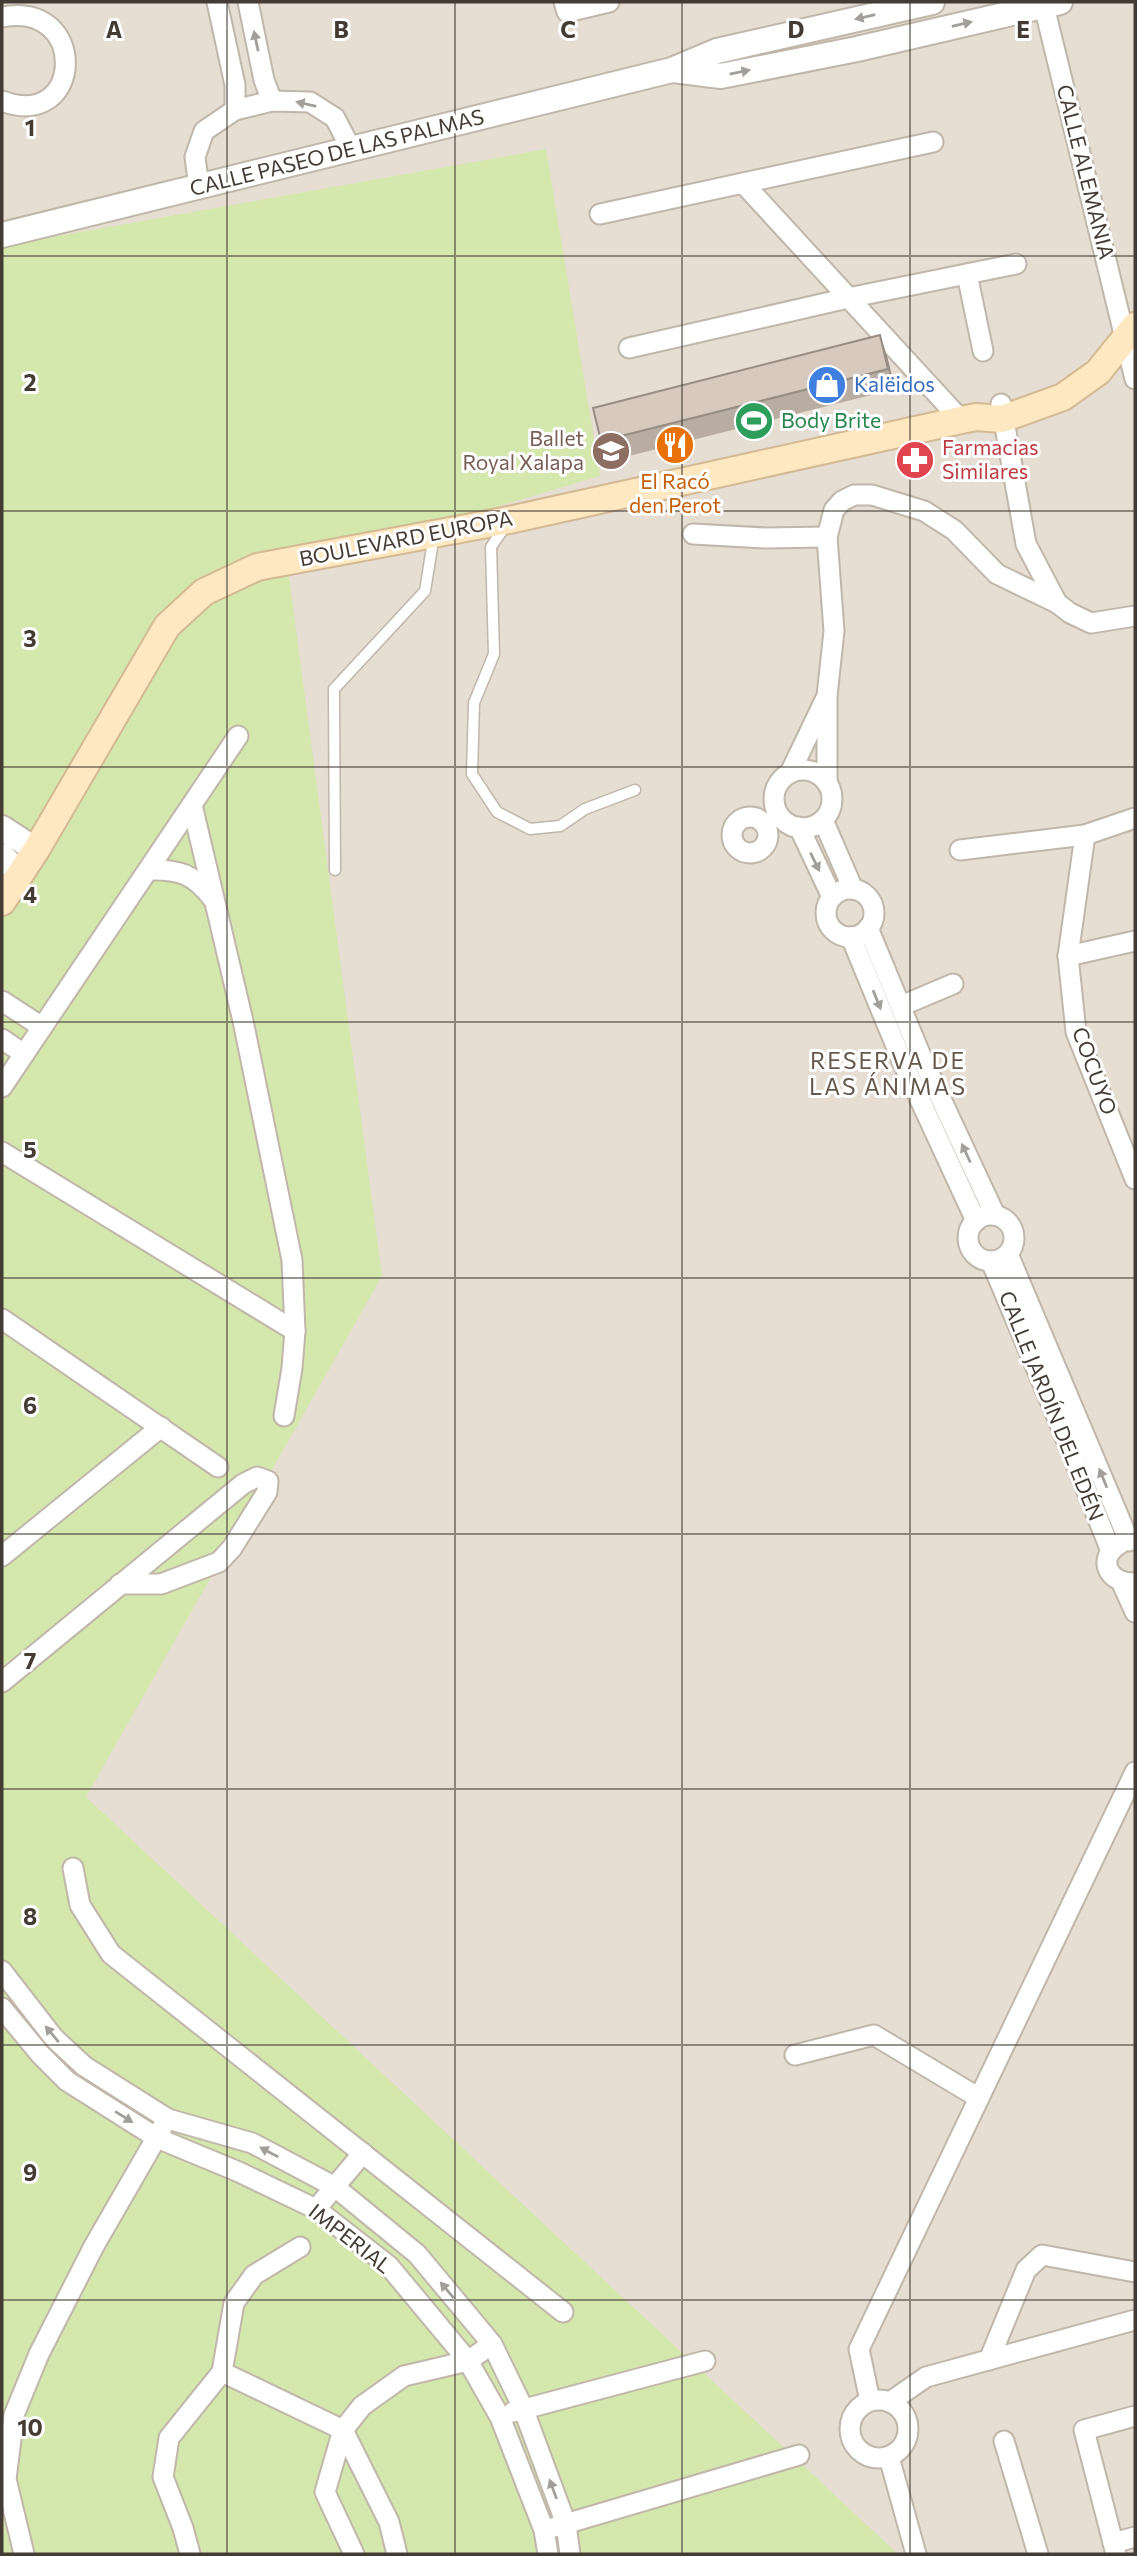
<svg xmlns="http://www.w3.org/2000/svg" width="1137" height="2556" font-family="Commissioner,sans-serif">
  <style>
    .residential { fill: #e6ddd3 }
    .green { fill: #d4e7ad }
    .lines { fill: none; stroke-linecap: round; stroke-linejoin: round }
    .service-casing { stroke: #c1b6aa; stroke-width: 13 }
    .minor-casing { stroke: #c1b6aa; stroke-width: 23 }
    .tertiary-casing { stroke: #c1b6aa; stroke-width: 28 }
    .secondary-casing { stroke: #d3ba94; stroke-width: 30 }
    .service { stroke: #fff; stroke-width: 10 }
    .minor { stroke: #fff; stroke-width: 19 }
    .tertiary { stroke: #fff; stroke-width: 24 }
    .secondary { stroke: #fee8c2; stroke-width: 26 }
    .wall { fill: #b9ada3 }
    .shaded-wall { fill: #968d84 }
    .building { fill: #d7c9bd; stroke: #968d84; stroke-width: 2 }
    .oneway { fill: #a29e9a }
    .grid { fill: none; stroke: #443c34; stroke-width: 2; stroke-opacity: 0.55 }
    .labels { text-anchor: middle; stroke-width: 6; stroke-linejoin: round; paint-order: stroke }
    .street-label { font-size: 21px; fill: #443c34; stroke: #fff }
    .shop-label { font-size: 21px; fill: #366cbe; stroke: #fff; text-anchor: start }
    .leisure-label { font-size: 21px; fill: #27864d; stroke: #fff; text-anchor: start }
    .education-label { font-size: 21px; fill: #785e54; stroke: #fff; text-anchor: end }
    .health-label { font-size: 21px; fill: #be3a42; stroke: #fff; text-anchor: start }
    .food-label { font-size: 21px; fill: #c56008; stroke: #fff }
    .neighbourhood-label { font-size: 23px; letter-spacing: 2px; fill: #67584c; stroke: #fff }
    .grid-label { font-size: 23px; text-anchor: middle; font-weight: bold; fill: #443c34; stroke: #fff; stroke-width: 6; stroke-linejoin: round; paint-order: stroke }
  </style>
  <rect width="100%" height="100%" fill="#f2ece4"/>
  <!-- residential -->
  <rect class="residential" x="2" y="2" width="1133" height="2552"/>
  <!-- green -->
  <polygon class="green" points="546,149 600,476 288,569 382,1276 86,1797 898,2554 2,2554 2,246"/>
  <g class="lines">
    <!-- service casing -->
    <g class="service-casing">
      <g id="service">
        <polyline points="506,525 491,547 494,654 474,703 472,774 497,812 530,829 560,826 585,809 635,790"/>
        <polyline points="335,870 334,689 425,591 434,535"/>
      </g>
    </g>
    <!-- minor casing -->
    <g class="minor-casing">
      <g id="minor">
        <polyline points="217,2 235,85 235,110"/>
        <polyline points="248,2 264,80 272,101"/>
        <polyline points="564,2 567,12 609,2"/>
        <polyline points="1044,6 1135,379"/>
        <path d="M2,17C89,0 84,132 2,101"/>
        <polyline points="743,183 961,420"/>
        <polyline points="199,187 195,157 204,131 235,110 272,101 310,102 335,118 351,149"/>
        <polyline points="600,214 933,142"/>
        <polyline points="967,274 983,351"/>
        <polyline points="629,348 848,298 1016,264"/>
        <polyline points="1001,404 1026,544 1057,603 1070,613 1091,623 1135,616"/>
        <polyline points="693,534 766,538 827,537"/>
        <circle cx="803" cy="799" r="29"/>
        <polyline points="790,773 825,700"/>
        <polyline points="827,782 827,696 834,631 827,537 834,510 842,501 854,495 872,495 924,511 954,530 997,574 1057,603"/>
        <polyline points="192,805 243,1021 292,1260 295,1331 292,1368 284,1416"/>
        <circle cx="750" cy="835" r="18"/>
        <polyline points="823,820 853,889"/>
        <polyline points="799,827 832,897"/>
        <polyline points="1085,835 1068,956 1076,1032 1135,1179"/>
        <polyline points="960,850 1085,835 1135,818"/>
        <path d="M149,870C179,869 194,874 213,899"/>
        <circle cx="850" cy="913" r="24"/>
        <polyline points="868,928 921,1056 995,1215"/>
        <polyline points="851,937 903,1063 976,1221"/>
        <polyline points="1068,956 1135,941"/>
        <polyline points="2,1001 42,1027"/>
        <polyline points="901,1006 953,984"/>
        <polyline points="2,1039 24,1054"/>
        <polyline points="2,1087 238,736"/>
        <polyline points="2,1152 295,1331"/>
        <circle cx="991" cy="1238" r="23"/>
        <polyline points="1008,1254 1129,1541"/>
        <polyline points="991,1261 1059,1422 1111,1551"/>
        <polyline points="2,1319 218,1467"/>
        <path d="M1121,1543C1095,1558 1108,1584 1135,1583"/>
        <polyline points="2,1556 161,1427"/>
        <polyline points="1122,1583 1135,1612"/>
        <polyline points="2,1682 243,1484 257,1477 268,1481 267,1492 232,1548 219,1562 161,1584 120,1584"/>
        <polyline points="73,1868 80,1905 111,1954 563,2312"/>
        <polyline points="2,1971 54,2038 84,2066 168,2119 252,2143 335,2187 417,2254 492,2344 523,2408 566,2524 570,2554"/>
        <polyline points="2,2008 40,2054 67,2081 157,2138 239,2172 316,2209 389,2266 468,2361 500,2417 544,2530 548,2554"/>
        <polyline points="795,2055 874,2035 979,2098"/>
        <polyline points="316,2209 363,2153"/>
        <polyline points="989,2360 1026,2270 1042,2255 1135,2272"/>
        <polyline points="222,2372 343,2430 389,2522 397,2554"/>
        <circle cx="879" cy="2429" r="29"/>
        <polyline points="870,2401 859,2349 1135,1772"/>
        <polyline points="890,2402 926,2377 1135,2320"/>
        <polyline points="513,2412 705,2361"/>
        <polyline points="1004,2441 1038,2554"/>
        <polyline points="889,2457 916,2554"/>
        <polyline points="555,2527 799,2455"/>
        <polyline points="1113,2543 1135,2537"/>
        <polyline points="24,2554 6,2479 14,2415 39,2354 94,2246 162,2128"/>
        <polyline points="190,2554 183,2528 163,2477 169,2438 222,2372 234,2303 254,2275 300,2247"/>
        <polyline points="354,2554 325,2492 343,2430 362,2406 404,2376 468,2361 492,2344"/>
        <polyline points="1116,2554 1084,2430 1135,2416"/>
      </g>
    </g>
    <!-- tertiary casing -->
    <g class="tertiary-casing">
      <g id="tertiary">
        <polyline points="673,70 721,76 857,49 1060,2"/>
        <polyline points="2,235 672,70 717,51 932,2"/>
        <polyline points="2,828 36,850"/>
        <polyline points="2,856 20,874"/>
      </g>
    </g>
    <!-- secondary casing -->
    <g class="secondary-casing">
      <polyline id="secondary" points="2,902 36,850 167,626 204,592 257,567 509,520 961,420 976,417 1002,419 1063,397 1098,372 1135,326"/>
    </g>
    <!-- service -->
    <use href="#service" class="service"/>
    <!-- minor -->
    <use href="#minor" class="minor"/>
    <!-- tertiary -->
    <use href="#tertiary" class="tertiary"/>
    <!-- secondary -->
    <use href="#secondary" class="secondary"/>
  </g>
  <!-- wall -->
  <polygon class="wall" points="880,335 887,356 895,389 609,461 601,441"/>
  <!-- shaded-wall -->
  <polygon class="shaded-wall" points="880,335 887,356 895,389 888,369"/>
  <!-- building -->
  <polygon class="building" points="880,335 888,369 601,441 593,408"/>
  <!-- one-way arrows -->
  <defs><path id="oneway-solid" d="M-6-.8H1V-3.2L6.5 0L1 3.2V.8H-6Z" transform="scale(1.75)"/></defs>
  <g class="oneway">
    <use href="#oneway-solid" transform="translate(865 17) rotate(167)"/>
    <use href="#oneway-solid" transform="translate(962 24) rotate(-13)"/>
    <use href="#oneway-solid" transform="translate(256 41) rotate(-102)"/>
    <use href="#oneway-solid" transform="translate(740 72) rotate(-11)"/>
    <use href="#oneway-solid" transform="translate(306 104) rotate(-167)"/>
    <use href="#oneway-solid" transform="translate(815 862) rotate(64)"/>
    <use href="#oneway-solid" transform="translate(877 1000) rotate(68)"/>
    <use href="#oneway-solid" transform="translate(966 1153) rotate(-115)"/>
    <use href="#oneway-solid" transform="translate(1103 1478) rotate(-112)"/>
    <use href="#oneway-solid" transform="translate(52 2034) rotate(-130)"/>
    <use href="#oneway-solid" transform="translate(124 2117) rotate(32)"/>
    <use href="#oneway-solid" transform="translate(269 2152) rotate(-152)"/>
    <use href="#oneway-solid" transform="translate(447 2290) rotate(-130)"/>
    <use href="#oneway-solid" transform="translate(553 2489) rotate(-110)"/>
  </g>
  <!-- grid -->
  <path class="grid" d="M227,2V2554M455,2V2554M682,2V2554M910,2V2554M2,256H1135M2,511H1135M2,767H1135M2,1022H1135M2,1278H1135M2,1534H1135M2,1789H1135M2,2045H1135M2,2300H1135"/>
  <!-- icons -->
  <defs>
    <g id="shop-disc" transform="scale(2.0125)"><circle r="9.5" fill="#3f7fe0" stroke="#fff"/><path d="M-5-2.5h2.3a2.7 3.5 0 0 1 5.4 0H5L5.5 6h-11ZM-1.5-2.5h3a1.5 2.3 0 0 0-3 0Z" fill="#fff"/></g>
    <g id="stadium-disc" transform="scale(2.0125)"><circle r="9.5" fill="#2e9e5b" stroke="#fff"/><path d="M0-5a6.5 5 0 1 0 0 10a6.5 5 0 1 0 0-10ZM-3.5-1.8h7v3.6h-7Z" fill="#fff"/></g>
    <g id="restaurant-disc" transform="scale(2.0125)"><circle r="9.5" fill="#e8710a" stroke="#fff"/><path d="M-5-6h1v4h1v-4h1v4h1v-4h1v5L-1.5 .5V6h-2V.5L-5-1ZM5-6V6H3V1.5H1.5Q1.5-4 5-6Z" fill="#fff"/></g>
    <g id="school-disc" transform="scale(2.0125)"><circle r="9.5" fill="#8d6e63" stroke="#fff"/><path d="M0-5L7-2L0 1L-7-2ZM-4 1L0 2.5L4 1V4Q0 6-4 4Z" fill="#fff"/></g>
    <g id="pharmacy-disc" transform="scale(2.0125)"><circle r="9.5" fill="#e0444e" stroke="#fff"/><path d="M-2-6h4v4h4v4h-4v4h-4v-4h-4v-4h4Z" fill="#fff"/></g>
  </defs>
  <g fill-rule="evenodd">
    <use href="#shop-disc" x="827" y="385"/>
    <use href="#stadium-disc" x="754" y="421"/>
    <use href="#restaurant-disc" x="675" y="445"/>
    <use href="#school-disc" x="611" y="451"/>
    <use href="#pharmacy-disc" x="915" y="460"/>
  </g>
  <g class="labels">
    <!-- street labels -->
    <g class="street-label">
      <text transform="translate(337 153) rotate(-14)" y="7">CALLE PASEO DE LAS PALMAS</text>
      <text transform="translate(1085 172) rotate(76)" y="7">CALLE ALEMANIA</text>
      <text transform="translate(406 539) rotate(-11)" y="7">BOULEVARD EUROPA</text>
      <text transform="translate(1094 1071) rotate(70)" y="7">COCUYO</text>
      <text transform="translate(1051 1406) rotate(68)" y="7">CALLE JARDÍN DEL EDÉN</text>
      <text transform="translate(350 2239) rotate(38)" y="7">IMPERIAL</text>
    </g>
    <!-- shop labels -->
    <g class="shop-label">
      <text x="854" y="392">Kalëidos</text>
    </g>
    <!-- leisure labels -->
    <g class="leisure-label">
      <text x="781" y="428">Body Brite</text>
    </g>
    <!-- education labels -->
    <g class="education-label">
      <text x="584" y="446">Ballet<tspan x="584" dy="24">Royal Xalapa</tspan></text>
    </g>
    <!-- health labels -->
    <g class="health-label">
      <text x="942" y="455">Farmacias<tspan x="942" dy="24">Similares</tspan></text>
    </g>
    <!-- food labels -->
    <g class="food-label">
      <text x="675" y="489">El Racó<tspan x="675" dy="24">den Perot</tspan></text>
    </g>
    <!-- neighbourhood labels -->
    <g class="neighbourhood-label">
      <text x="888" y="1069">RESERVA DE<tspan x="888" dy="26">LAS ÁNIMAS</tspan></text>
    </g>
  </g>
  <g class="grid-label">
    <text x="114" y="38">A</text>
    <text x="341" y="38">B</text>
    <text x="568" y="38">C</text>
    <text x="796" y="38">D</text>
    <text x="1023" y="38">E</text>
    <text x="30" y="136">1</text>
    <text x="30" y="391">2</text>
    <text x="30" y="647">3</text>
    <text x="30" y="903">4</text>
    <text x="30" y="1158">5</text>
    <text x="30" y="1414">6</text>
    <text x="30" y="1669">7</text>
    <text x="30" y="1925">8</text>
    <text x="30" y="2181">9</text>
    <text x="30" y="2436">10</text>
  </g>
  <!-- border -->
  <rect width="1137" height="2556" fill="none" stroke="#443c34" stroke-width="7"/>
</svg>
